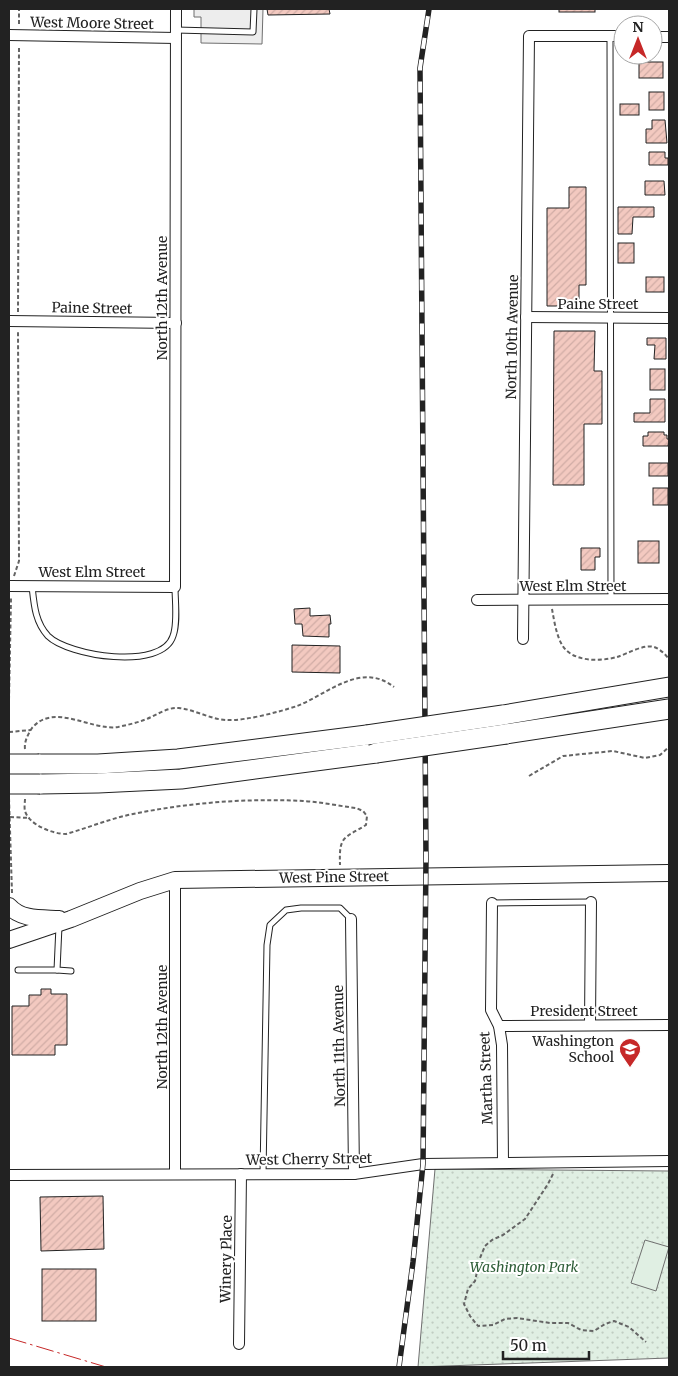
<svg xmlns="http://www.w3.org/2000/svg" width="678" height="1376" font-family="Merriweather,serif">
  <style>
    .grass { fill: url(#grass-dots); stroke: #6f6f6f }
    .pitch { fill: #e0efe3; stroke: #6f6f6f }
    .parking { fill: #ededed; stroke: #6f6f6f }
    .building { fill: url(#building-hatch); stroke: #222 }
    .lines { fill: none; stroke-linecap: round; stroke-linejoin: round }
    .service-casing { stroke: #222; stroke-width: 7 }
    .minor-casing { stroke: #222; stroke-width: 12 }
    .primary-casing { stroke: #222; stroke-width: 18 }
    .motorway-casing { stroke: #222; stroke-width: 21 }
    .path { stroke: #646464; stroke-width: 2; stroke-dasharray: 4 2.5; stroke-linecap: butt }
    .service { stroke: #fff; stroke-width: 5 }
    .minor { stroke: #fff; stroke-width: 10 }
    .primary { stroke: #fff; stroke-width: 16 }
    .motorway { stroke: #fff; stroke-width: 19 }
    .rail-casing { stroke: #222; stroke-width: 5.5 }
    .rail { stroke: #fff; stroke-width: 4; stroke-dasharray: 11; stroke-linecap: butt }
    .motorway-bridge-casing { stroke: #222; stroke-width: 21; stroke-linecap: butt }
    .motorway-bridge { stroke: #fff; stroke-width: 19 }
    .power { stroke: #c62828; stroke-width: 1; stroke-dasharray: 18 4 2.5 4; stroke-linecap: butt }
    .labels { text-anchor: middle; stroke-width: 4; stroke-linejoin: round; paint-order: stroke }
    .street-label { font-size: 14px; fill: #222; stroke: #fff }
    .poi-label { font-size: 14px; fill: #222; stroke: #fff; text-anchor: end }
    .park-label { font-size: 14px; font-style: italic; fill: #2f5e38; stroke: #fff }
  </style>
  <defs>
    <pattern id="grass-dots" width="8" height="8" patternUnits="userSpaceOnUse" patternTransform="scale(1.25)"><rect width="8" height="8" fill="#e0efe3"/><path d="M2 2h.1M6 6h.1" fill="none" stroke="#c0cdc2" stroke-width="1.8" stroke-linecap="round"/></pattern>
    <pattern id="building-hatch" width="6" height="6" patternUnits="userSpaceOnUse" patternTransform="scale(1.25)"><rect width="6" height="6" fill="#f3c9c0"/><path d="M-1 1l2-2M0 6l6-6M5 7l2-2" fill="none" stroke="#d0aca5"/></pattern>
  </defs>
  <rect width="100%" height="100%" fill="#fff"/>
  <!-- grass -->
  <polygon class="grass" points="435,1169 669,1171 669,1358 418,1367"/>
  <!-- pitch -->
  <polygon class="pitch" points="645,1240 669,1247 656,1291 631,1283"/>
  <!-- parking -->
  <polygon class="parking" points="194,9 263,9 262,44 201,43 201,17 194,17"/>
  <!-- building -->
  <g class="building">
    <polygon points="267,9 329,9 330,14 268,15"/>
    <rect x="559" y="9" width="36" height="3"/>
    <rect x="639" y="62" width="24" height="16"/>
    <rect x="649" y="92" width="15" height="18"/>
    <rect x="620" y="104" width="19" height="11"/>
    <polygon points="652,120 665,120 667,143 646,143 646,129 652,129"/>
    <polygon points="649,152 665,152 665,158 668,158 668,165 649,165"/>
    <polygon points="645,181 664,181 665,195 645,195"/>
    <polygon points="569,187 586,187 586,285 579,285 579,306 547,306 547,208 569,208"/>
    <polygon points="618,207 654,207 654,217 633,217 632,234 618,234"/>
    <rect x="618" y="243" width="16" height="20"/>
    <rect x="646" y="277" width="18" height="15"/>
    <polygon points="554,331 595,331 594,371 602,371 602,424 584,424 584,485 553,485"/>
    <polygon points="647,338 666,338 666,359 654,359 655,345 647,345"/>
    <rect x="650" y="369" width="15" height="21"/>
    <polygon points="650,399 665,399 665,422 634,422 634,413 650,413"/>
    <polygon points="648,432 664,432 664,435 667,435 667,439 669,439 668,446 643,446 643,436 648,436"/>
    <rect x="649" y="463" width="19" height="13"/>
    <rect x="653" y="488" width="15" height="17"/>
    <rect x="638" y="541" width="21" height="22"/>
    <polygon points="581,548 600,548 600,557 595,557 595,570 581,570"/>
    <polygon points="310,608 310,616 330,615 331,624 329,624 329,637 303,636 302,624 295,624 294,609"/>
    <polygon points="292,645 340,646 340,673 292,672"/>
    <polygon points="41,989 51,989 51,994 67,994 67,1045 55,1045 55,1055 12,1055 12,1006 29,1006 29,995 41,995"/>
    <polygon points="103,1196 104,1249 41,1251 40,1197"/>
    <rect x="42" y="1269" width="54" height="52"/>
  </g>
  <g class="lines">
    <!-- service casing -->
    <g class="service-casing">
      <g id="service">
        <polyline points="176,30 253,32 254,9"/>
        <polyline points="610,36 611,600"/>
        <path d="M32,586C34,604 35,622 48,636C68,656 162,671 173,636C178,623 175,601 175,587"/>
        <polyline points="492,903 591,902"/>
        <polyline points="59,926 57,970 71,971"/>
        <polyline points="18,970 57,970"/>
        <polyline points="263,1174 267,945 270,925 286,910 301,908 340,908 351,919"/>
      </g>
    </g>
    <!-- minor casing -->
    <g class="minor-casing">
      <g id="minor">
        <polyline points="9,35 176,38"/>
        <polyline points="653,37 669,37"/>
        <polyline points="526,317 669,318"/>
        <polyline points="9,321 176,323"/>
        <polyline points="9,586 175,587 176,9"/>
        <polyline points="477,600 669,599"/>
        <polyline points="523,639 529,36 623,36"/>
        <polyline points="492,903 491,1010 499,1026 502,1045 503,1163"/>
        <polyline points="351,919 354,1174"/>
        <polyline points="590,1024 591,902"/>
        <polyline points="499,1026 669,1025"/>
        <polyline points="175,1174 175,880"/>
        <polyline points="9,1175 354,1174 423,1164 669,1161"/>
        <polyline points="239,1344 241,1174"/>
      </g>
    </g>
    <!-- primary casing -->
    <g class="primary-casing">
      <g id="primary">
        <path d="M9,906C21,920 42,918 59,919"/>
        <polyline points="9,940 71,919 140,891 175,880 669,873"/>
      </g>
    </g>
    <!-- motorway casing -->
    <g class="motorway-casing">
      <g id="motorway">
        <polyline points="503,715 669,687"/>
        <polyline points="506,734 669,709"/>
        <polyline points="39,764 98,764 178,759 367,735"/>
        <polyline points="40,784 98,783 181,779 376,753"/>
      </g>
    </g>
    <!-- path -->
    <g class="path">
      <polyline points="19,24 19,9"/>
      <polyline points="18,312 19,46"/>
      <polyline points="14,576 19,561 18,331"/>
      <path d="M552,609C554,620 556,633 561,643C570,662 599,662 617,657C627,654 643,644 654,647C660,649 665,654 669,659"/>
      <polyline points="9,700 11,598"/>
      <polyline points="9,732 31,730"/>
      <path d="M25,749C24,742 28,734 32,728C54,702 91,731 118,727C127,725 136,723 144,720C156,716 166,707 179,708C196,710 212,720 227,720C245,721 279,712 297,706C328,694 361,661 394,687"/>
      <polyline points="529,776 563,756 613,751 645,758 660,755 669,747"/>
      <polyline points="9,798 12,893"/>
      <path d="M25,799C25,802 24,807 25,811C29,825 53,834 66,834C87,828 107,820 128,815C185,803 245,798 303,801C321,802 339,806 356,808L363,811L367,816L366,825C343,839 339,836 340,865"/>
      <polyline points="10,817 30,818"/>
      <polyline points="9,968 9,952"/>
      <polyline points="9,1005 9,972"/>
      <polyline points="553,1174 548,1184 525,1219 503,1235 492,1240 485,1246 480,1258 475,1281 468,1289 464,1304 470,1316 478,1326 493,1325 505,1319 517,1318 550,1323 568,1323 581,1330 594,1331 605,1324 614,1321 629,1327 646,1342"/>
    </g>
    <!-- service -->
    <use href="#service" class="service"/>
    <!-- minor -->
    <use href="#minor" class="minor"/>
    <!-- primary -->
    <use href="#primary" class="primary"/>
    <!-- motorway -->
    <use href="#motorway" class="motorway"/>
    <!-- rail casing -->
    <g class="rail-casing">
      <polyline id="rail" points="399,1367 413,1262 423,1164 426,858 420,68 429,9"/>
    </g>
    <!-- rail -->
    <use href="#rail" class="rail"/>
    <!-- motorway-bridge casing -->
    <g class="motorway-bridge-casing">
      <g id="motorway-bridge">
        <polyline points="367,735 503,715"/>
        <polyline points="376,753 506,734"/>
        <polyline points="9,764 39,764"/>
        <polyline points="9,784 40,784"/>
      </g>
    </g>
    <!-- motorway-bridge -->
    <use href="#motorway-bridge" class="motorway-bridge"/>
    <!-- power -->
    <polyline class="power" points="9,1338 106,1367"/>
  </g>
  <!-- icons -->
  <defs>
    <g id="school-pin" transform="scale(1.125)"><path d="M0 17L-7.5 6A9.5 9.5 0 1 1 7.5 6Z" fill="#c62828" stroke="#fff"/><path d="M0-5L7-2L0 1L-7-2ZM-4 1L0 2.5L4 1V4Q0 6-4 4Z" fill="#fff"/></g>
  </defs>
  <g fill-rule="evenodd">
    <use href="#school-pin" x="630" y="1049"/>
  </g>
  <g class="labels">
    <!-- street labels -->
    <g class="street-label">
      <text transform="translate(92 23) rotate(1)" y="5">West Moore Street</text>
      <text transform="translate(162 298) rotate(-90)" y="5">North 12th Avenue</text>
      <text x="598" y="309">Paine Street</text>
      <text transform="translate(92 308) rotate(1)" y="5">Paine Street</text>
      <text transform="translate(512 337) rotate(-89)" y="5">North 10th Avenue</text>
      <text x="92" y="577">West Elm Street</text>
      <text x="573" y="591">West Elm Street</text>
      <text transform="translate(334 877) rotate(-1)" y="5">West Pine Street</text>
      <text x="584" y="1016">President Street</text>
      <text transform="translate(162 1027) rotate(-90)" y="5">North 12th Avenue</text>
      <text transform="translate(339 1046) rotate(-91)" y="5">North 11th Avenue</text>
      <text transform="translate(486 1078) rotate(-92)" y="5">Martha Street</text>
      <text transform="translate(309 1159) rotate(-1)" y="5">West Cherry Street</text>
      <text transform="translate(226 1259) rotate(-89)" y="5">Winery Place</text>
    </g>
    <!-- poi labels -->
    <g class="poi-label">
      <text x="614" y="1046">Washington<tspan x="614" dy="16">School</tspan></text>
    </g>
    <!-- park labels -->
    <g class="park-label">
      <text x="524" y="1272">Washington Park</text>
    </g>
  </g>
  <!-- border -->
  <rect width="678" height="1376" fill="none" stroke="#222222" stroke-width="20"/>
  <!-- north arrow -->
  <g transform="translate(638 40)"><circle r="24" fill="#ffffff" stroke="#a7a7a7"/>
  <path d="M0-4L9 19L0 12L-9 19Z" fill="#c62828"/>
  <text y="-8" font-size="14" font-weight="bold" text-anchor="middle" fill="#222222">N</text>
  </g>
  <!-- scale -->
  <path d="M503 1351v8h86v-8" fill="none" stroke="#222222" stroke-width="2.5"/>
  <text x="510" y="1351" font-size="15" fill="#222222" stroke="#ffffff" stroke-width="4" paint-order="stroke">50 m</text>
</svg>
